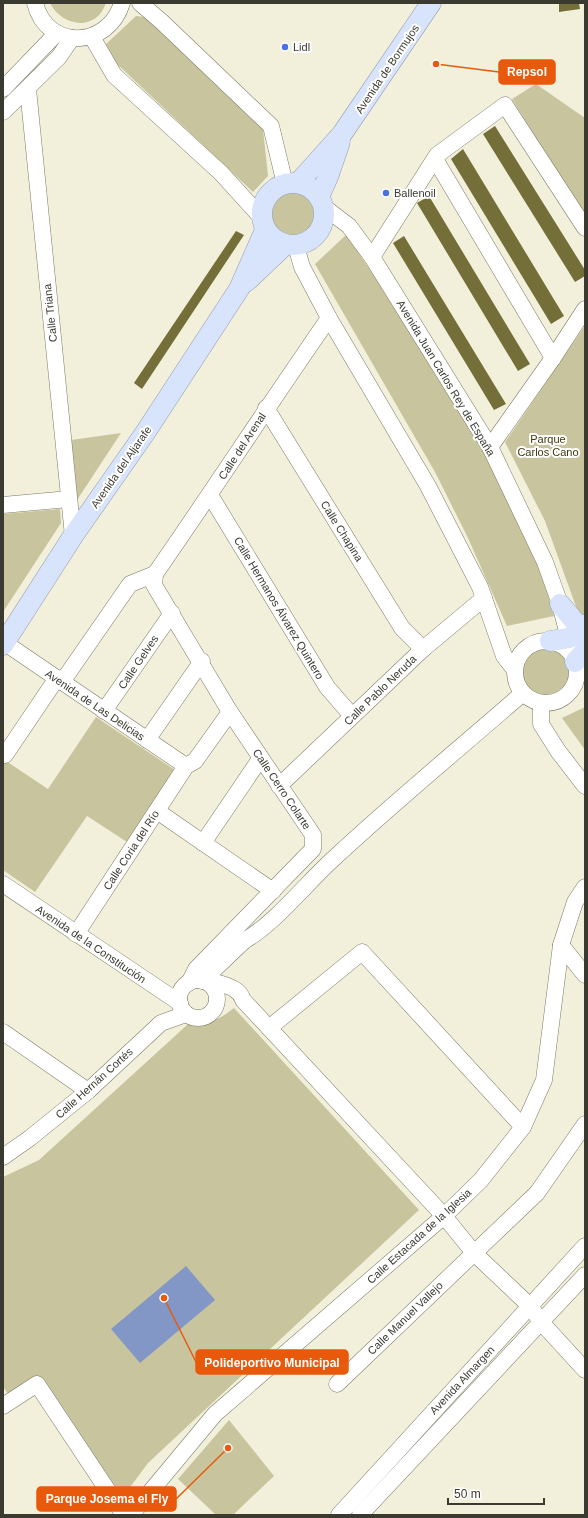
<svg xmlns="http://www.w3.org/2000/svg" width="588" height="1518" font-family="Arial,sans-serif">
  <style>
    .green { fill: #c8c59e }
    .water { fill: #8397c6 }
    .building { fill: #746e39 }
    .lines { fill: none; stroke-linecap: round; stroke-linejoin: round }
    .minor-casing { stroke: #7c7a66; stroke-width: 17 }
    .major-casing { stroke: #909cb4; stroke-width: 21 }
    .minor { stroke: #fff; stroke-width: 16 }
    .major { stroke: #d8e3fc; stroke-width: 20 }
    .poi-dot { fill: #4a71e4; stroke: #fff; stroke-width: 1.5 }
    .labels { text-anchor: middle; stroke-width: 4; stroke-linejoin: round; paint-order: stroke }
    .poi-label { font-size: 11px; fill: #3a3a31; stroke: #fff; text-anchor: start }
    .street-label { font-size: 11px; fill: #3a3a31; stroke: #fff }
    .park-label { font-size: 11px; fill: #3e390c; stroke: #fff }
    .leader { fill: none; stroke: #e8590c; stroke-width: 1.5 }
    .callout-dot { fill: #e8590c; stroke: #fff; stroke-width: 1.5 }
    .callout { fill: #e8590c; stroke: #e8590c; stroke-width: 1.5 }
    .callout-label { font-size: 12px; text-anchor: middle; font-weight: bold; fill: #fff }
  </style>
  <rect width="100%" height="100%" fill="#f2f0da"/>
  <!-- green -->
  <g class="green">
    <path d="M50,3H106C96,32 62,27 50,3Z"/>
    <polygon points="136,16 145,17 263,129 268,176 253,192 116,63 106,44"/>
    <polygon points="536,84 585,118 585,216 512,99"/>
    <circle cx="293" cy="215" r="24"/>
    <polygon points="346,235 383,289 483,450 540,566 554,616 507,626 468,538 435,472 315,264"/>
    <polygon points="585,326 585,617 578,612 545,521 505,442"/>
    <polygon points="121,433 77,500 71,440"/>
    <polygon points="60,509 61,523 3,612 3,514"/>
    <circle cx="545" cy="671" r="24"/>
    <polygon points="585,707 585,750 562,718"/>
    <polygon points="96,717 175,770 127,842 87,816 35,892 3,870 3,759 48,789"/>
    <path d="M234,1008L419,1210L148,1463L114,1509L36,1391L9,1395L3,1387V1177L39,1160L187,1025C208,1025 217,1021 234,1008Z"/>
    <polygon points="229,1420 274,1476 233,1515 216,1515 178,1479"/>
  </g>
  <!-- water -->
  <polygon class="water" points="186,1266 215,1300 140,1363 111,1329"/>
  <!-- building -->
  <g class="building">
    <polygon points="559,3 579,3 580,9 559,12"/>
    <polygon points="495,126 585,270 585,276 575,282 483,134"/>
    <polygon points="463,149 564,316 551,324 451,159"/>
    <polygon points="429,196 530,364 518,371 417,203"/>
    <polygon points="236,231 244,235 142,389 134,383"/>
    <polygon points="404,236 506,404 494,410 393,243"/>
  </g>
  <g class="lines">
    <!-- minor casing -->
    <g class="minor-casing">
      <g id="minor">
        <path d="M35,3C47,51 108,49 122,3"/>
        <polyline points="140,3 162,22 271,126 285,184"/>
        <polyline points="92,37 114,75 221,173 261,217"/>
        <polyline points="3,89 57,33"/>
        <polyline points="28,89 73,536"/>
        <polyline points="3,112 59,57 72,38"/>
        <polyline points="435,159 553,358"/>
        <polyline points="324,207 349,226 372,257 490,447 545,562 560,604 574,658"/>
        <polyline points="296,246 302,267 329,318 428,486 480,587 504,656 514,669"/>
        <polyline points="372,257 437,155 505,105 585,228"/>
        <polyline points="266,408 402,628 423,649"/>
        <polyline points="490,447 553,358 585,309"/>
        <polyline points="210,495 327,687 352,716"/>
        <polyline points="3,505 69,499"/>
        <polyline points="155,574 154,585 230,712 313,835 313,849 196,969 189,983"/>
        <path d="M155,574C214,489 270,403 329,318"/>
        <circle cx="546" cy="672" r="31"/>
        <polyline points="5,643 186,766"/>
        <polyline points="62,682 130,584 155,574"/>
        <polyline points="541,703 541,724 558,751 585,786"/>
        <polyline points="104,711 172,613"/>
        <polyline points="147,740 202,661"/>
        <polyline points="5,755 57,678"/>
        <polyline points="279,786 423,649 484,598"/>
        <polyline points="157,811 273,891"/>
        <polyline points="203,843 260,759"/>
        <polyline points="3,884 180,1003"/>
        <polyline points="76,934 186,766 195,761 230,712"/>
        <polyline points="561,945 585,975"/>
        <circle cx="198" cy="999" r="19"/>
        <path d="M202,981L244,941C275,923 304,886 331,861C393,803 459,749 523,693"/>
        <path d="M219,983C228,986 240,989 243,1000L444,1216L474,1253L530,1306L541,1322L585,1370"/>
        <polyline points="269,1028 362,952 523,1127"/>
        <polyline points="3,1032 88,1091"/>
        <polyline points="3,1157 30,1138 88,1091 161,1023 186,1014"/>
        <polyline points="337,1384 537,1193 585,1124"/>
        <polyline points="3,1406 37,1384 124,1515"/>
        <polyline points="131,1515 215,1414 444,1216 481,1180 523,1127 544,1080 561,945 575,902 585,887"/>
        <polyline points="339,1515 585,1246"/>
        <polyline points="360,1515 585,1275"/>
      </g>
    </g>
    <!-- major casing -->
    <g class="major-casing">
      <g id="major">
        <circle cx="293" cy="214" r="31"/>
        <polyline points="298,183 342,134 431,3"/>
        <polyline points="319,197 328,177 340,142"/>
        <polyline points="246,282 285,245"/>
        <polyline points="560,604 576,623 585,626"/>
        <polyline points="550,641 569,638 585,633"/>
        <polyline points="3,645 73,536 145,433 239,289 265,230"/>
        <polyline points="575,662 585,651"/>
      </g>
    </g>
    <!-- minor -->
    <use href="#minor" class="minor"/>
    <!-- major -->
    <use href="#major" class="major"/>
  </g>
  <!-- markers -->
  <g class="poi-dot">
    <circle cx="285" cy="47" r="4"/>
    <circle cx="386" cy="193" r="4"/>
  </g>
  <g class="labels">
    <!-- poi labels -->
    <g class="poi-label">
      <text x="293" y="51">Lidl</text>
      <text x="394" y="197">Ballenoil</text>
    </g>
    <!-- street labels -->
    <g class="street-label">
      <text transform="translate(387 69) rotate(-56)" y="4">Avenida de Bormujos</text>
      <text transform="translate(50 313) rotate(-96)" y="4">Calle Triana</text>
      <text transform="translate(446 378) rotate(59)" y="4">Avenida Juan Carlos Rey de España</text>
      <text transform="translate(242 446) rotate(-57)" y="4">Calle del Arenal</text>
      <text transform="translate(121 467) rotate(-55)" y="4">Avenida del Aljarafe</text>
      <text transform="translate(342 531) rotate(58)" y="4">Calle Chapina</text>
      <text transform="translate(279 608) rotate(59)" y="4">Calle Hermanos Álvarez Quintero</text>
      <text transform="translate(138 662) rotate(-56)" y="4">Calle Gelves</text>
      <text transform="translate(380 690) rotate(-44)" y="4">Calle Pablo Neruda</text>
      <text transform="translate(95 705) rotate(34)" y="4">Avenida de Las Delicias</text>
      <text transform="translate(282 789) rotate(56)" y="4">Calle Cerro Colarte</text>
      <text transform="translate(131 850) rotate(-57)" y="4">Calle Coria del Río</text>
      <text transform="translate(91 944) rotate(34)" y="4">Avenida de la Constitución</text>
      <text transform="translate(94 1083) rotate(-42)" y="4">Calle Hernán Cortés</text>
      <text transform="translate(419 1236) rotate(-42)" y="4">Calle Estacada de la Iglesia</text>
      <text transform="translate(405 1318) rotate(-44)" y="4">Calle Manuel Vallejo</text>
      <text transform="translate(462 1380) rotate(-47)" y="4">Avenida Almargen</text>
    </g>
    <!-- park labels -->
    <g class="park-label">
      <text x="548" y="443">Parque<tspan x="548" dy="13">Carlos Cano</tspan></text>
    </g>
  </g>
  <!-- callouts -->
  <path class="leader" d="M436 64L499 72M164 1298L196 1362M228 1448L176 1499"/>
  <g class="callout-dot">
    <circle cx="436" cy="64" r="4"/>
    <circle cx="164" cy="1298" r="4"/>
    <circle cx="228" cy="1448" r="4"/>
  </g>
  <g class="callout">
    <rect x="499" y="60" width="56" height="24" rx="4"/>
    <rect x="196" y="1350" width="152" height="24" rx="4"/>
    <rect x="37" y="1487" width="139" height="24" rx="4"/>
  </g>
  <g class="callout-label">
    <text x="527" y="76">Repsol</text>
    <text x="272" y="1367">Polideportivo Municipal</text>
    <text x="107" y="1503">Parque Josema el Fly</text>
  </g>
  <!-- border -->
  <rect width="588" height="1518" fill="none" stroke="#3a3a31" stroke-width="8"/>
  <!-- scale -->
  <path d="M448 1498v6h96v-6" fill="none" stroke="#3a3a31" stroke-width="2"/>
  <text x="454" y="1498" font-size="12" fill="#3a3a31" stroke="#ffffff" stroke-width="3" paint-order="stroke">50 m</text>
</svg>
